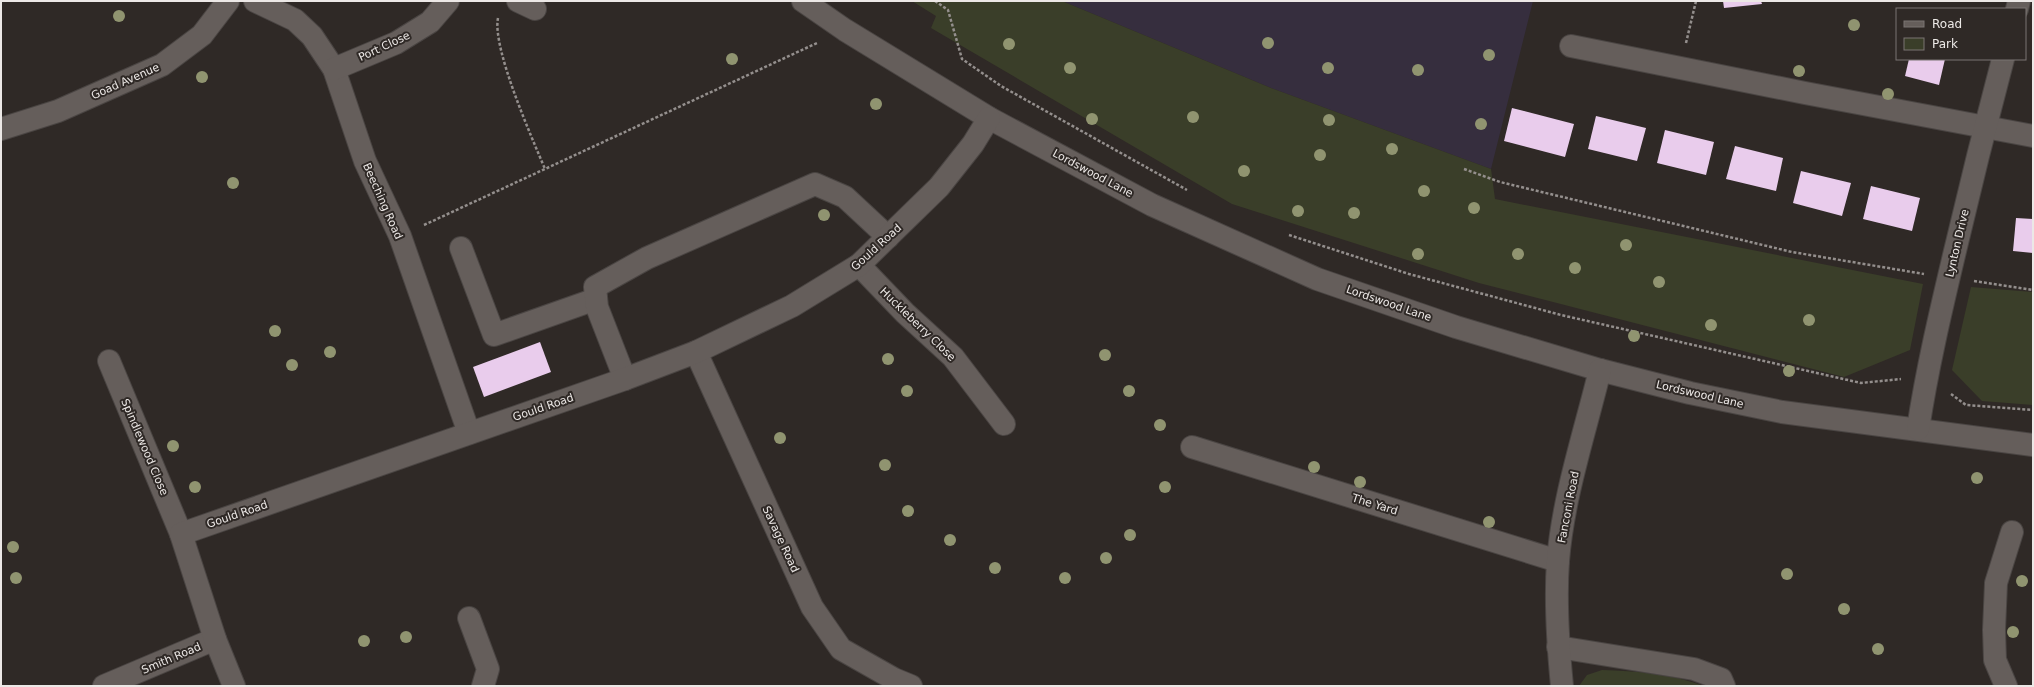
<svg xmlns="http://www.w3.org/2000/svg" width="2034" height="687" font-family="'DejaVu Sans',sans-serif">
  <style>
    .education { fill: #362e3e }
    .green { fill: #3a3e29 }
    .building { fill: #e9ccec }
    .lines { fill: none; stroke-linecap: round; stroke-linejoin: round }
    .minor-casing { stroke: #4a4543; stroke-width: 24 }
    .path { stroke: #948f8d; stroke-width: 2.5; stroke-dasharray: 3 2; stroke-linecap: butt }
    .minor { stroke: #655e5b; stroke-width: 22 }
    .tree { fill: #909470 }
    .labels { text-anchor: middle; stroke-width: 4; stroke-linejoin: round; paint-order: stroke }
    .street-label { font-size: 11px; fill: #ece8e6; stroke: #2f2926 }
  </style>
  <rect width="100%" height="100%" fill="#2f2926"/>
  <!-- education -->
  <polygon class="education" points="1062,1 1533,1 1491,169 1271,88"/>
  <!-- green -->
  <g class="green">
    <polygon points="912,1 1062,1 1271,88 1491,169 1495,199 1923,284 1910,350 1844,377 1479,283 1232,204 931,28 936,16"/>
    <polygon points="1971,287 2033,292 2033,405 1982,401 1952,370"/>
    <path d="M1602,670C1636,671 1672,674 1704,686H1579L1587,675Z"/>
  </g>
  <!-- building -->
  <g class="building">
    <polygon points="1723,1 1761,1 1762,4 1724,8"/>
    <polygon points="1909,59 1945,59 1939,85 1905,76"/>
    <polygon points="1512,108 1574,124 1565,157 1504,141"/>
    <polygon points="1596,116 1646,128 1637,161 1588,149"/>
    <polygon points="1665,130 1714,142 1706,175 1657,163"/>
    <polygon points="1735,146 1783,158 1776,191 1726,179"/>
    <polygon points="1801,171 1851,183 1842,216 1793,203"/>
    <polygon points="1871,186 1920,198 1912,231 1863,219"/>
    <polygon points="2016,218 2033,219 2033,253 2013,251"/>
    <polygon points="540,342 551,372 484,397 473,367"/>
  </g>
  <g class="lines">
    <!-- minor casing -->
    <g class="minor-casing">
      <g id="minor">
        <polyline points="255,1 295,20 312,36 334,69 365,161 400,236 469,433"/>
        <polyline points="518,1 535,9"/>
        <polyline points="803,1 845,30 989,118 1152,205 1317,279 1456,327 1600,370 1690,393 1782,412 2033,445"/>
        <polyline points="2017,9 2019,1"/>
        <polyline points="1571,46 1805,93 2033,136"/>
        <polyline points="334,69 396,43 430,22 448,1"/>
        <polyline points="1,129 58,111 162,65 202,35 228,1"/>
        <polyline points="461,248 494,335 596,299"/>
        <polyline points="859,265 905,313 953,357 1004,424"/>
        <polyline points="696,352 812,607 841,649 894,679 911,686"/>
        <polyline points="109,361 181,534"/>
        <polyline points="625,379 597,307 595,287 647,258 815,184 845,197 888,237"/>
        <path d="M1918,429C1927,369 1941,310 1955,251C1970,187 1986,123 2003,59"/>
        <polyline points="1192,447 1558,561"/>
        <polyline points="469,618 488,669 483,686"/>
        <polyline points="1558,647 1694,669 1721,679 1724,686"/>
        <polyline points="104,686 215,639"/>
        <polyline points="234,686 215,639 181,534 625,379 696,352 792,306 859,265 939,187 973,144 989,118"/>
        <path d="M1562,686C1558,645 1555,602 1558,561C1563,497 1585,432 1600,370"/>
        <polyline points="2006,686 1995,660 1994,630 1996,583 2012,532"/>
      </g>
    </g>
    <!-- path -->
    <g class="path">
      <polyline points="935,1 948,10 962,59 1001,86 1187,190"/>
      <path d="M498,18C492,48 532,138 545,169"/>
      <polyline points="1686,43 1696,1"/>
      <polyline points="1464,169 1500,182 1792,252 1924,274"/>
      <polyline points="424,225 817,43"/>
      <polyline points="1289,235 1409,274 1561,315 1861,383 1901,379"/>
      <polyline points="1974,281 2033,290"/>
      <polyline points="1951,394 1966,405 2033,410"/>
    </g>
    <!-- minor -->
    <use href="#minor" class="minor"/>
  </g>
  <!-- trees -->
  <g class="tree">
    <circle cx="119" cy="16" r="6"/>
    <circle cx="1854" cy="25" r="6"/>
    <circle cx="1268" cy="43" r="6"/>
    <circle cx="1009" cy="44" r="6"/>
    <circle cx="1489" cy="55" r="6"/>
    <circle cx="732" cy="59" r="6"/>
    <circle cx="1070" cy="68" r="6"/>
    <circle cx="1328" cy="68" r="6"/>
    <circle cx="1418" cy="70" r="6"/>
    <circle cx="1799" cy="71" r="6"/>
    <circle cx="202" cy="77" r="6"/>
    <circle cx="1888" cy="94" r="6"/>
    <circle cx="876" cy="104" r="6"/>
    <circle cx="1193" cy="117" r="6"/>
    <circle cx="1092" cy="119" r="6"/>
    <circle cx="1329" cy="120" r="6"/>
    <circle cx="1481" cy="124" r="6"/>
    <circle cx="1392" cy="149" r="6"/>
    <circle cx="1320" cy="155" r="6"/>
    <circle cx="1244" cy="171" r="6"/>
    <circle cx="233" cy="183" r="6"/>
    <circle cx="1424" cy="191" r="6"/>
    <circle cx="1474" cy="208" r="6"/>
    <circle cx="1298" cy="211" r="6"/>
    <circle cx="1354" cy="213" r="6"/>
    <circle cx="824" cy="215" r="6"/>
    <circle cx="1626" cy="245" r="6"/>
    <circle cx="1418" cy="254" r="6"/>
    <circle cx="1518" cy="254" r="6"/>
    <circle cx="1575" cy="268" r="6"/>
    <circle cx="1659" cy="282" r="6"/>
    <circle cx="1809" cy="320" r="6"/>
    <circle cx="1711" cy="325" r="6"/>
    <circle cx="275" cy="331" r="6"/>
    <circle cx="1634" cy="336" r="6"/>
    <circle cx="330" cy="352" r="6"/>
    <circle cx="1105" cy="355" r="6"/>
    <circle cx="888" cy="359" r="6"/>
    <circle cx="292" cy="365" r="6"/>
    <circle cx="1789" cy="371" r="6"/>
    <circle cx="907" cy="391" r="6"/>
    <circle cx="1129" cy="391" r="6"/>
    <circle cx="1160" cy="425" r="6"/>
    <circle cx="780" cy="438" r="6"/>
    <circle cx="173" cy="446" r="6"/>
    <circle cx="885" cy="465" r="6"/>
    <circle cx="1314" cy="467" r="6"/>
    <circle cx="1977" cy="478" r="6"/>
    <circle cx="1360" cy="482" r="6"/>
    <circle cx="195" cy="487" r="6"/>
    <circle cx="1165" cy="487" r="6"/>
    <circle cx="908" cy="511" r="6"/>
    <circle cx="1489" cy="522" r="6"/>
    <circle cx="1130" cy="535" r="6"/>
    <circle cx="950" cy="540" r="6"/>
    <circle cx="13" cy="547" r="6"/>
    <circle cx="1106" cy="558" r="6"/>
    <circle cx="995" cy="568" r="6"/>
    <circle cx="1787" cy="574" r="6"/>
    <circle cx="16" cy="578" r="6"/>
    <circle cx="1065" cy="578" r="6"/>
    <circle cx="2022" cy="581" r="6"/>
    <circle cx="1844" cy="609" r="6"/>
    <circle cx="2013" cy="632" r="6"/>
    <circle cx="406" cy="637" r="6"/>
    <circle cx="364" cy="641" r="6"/>
    <circle cx="1878" cy="649" r="6"/>
  </g>
  <g class="labels">
    <!-- street labels -->
    <g class="street-label">
      <text transform="translate(384 46) rotate(-25)" y="4">Port Close</text>
      <text transform="translate(125 81) rotate(-24)" y="4">Goad Avenue</text>
      <text transform="translate(1093 173) rotate(28)" y="4">Lordswood Lane</text>
      <text transform="translate(383 201) rotate(66)" y="4">Beeching Road</text>
      <text transform="translate(1957 243) rotate(-77)" y="4">Lynton Drive</text>
      <text transform="translate(876 247) rotate(-42)" y="4">Gould Road</text>
      <text transform="translate(1389 303) rotate(19)" y="4">Lordswood Lane</text>
      <text transform="translate(918 324) rotate(44)" y="4">Huckleberry Close</text>
      <text transform="translate(1700 394) rotate(13)" y="4">Lordswood Lane</text>
      <text transform="translate(543 407) rotate(-19)" y="4">Gould Road</text>
      <text transform="translate(145 447) rotate(67)" y="4">Spindlewood Close</text>
      <text transform="translate(1375 504) rotate(17)" y="4">The Yard</text>
      <text transform="translate(1568 507) rotate(-79)" y="4">Fanconi Road</text>
      <text transform="translate(237 514) rotate(-19)" y="4">Gould Road</text>
      <text transform="translate(781 539) rotate(65)" y="4">Savage Road</text>
      <text transform="translate(171 658) rotate(-23)" y="4">Smith Road</text>
    </g>
  </g>
  <!-- border -->
  <rect width="2034" height="687" fill="none" stroke="#ece8e6" stroke-width="4"/>
  <!-- legend -->
  <rect x="1896" y="8" width="130" height="52" fill="#2f2926" stroke="#7b7573"/>
  <rect x="1904" y="21" width="20" height="6" fill="#655e5b" stroke="#7b7573"/>
  <text x="1932" y="28" font-size="12" fill="#ece8e6">Road</text>
  <rect x="1904" y="38" width="20" height="12" fill="#3a3e29" stroke="#7b7573"/>
  <text x="1932" y="48" font-size="12" fill="#ece8e6">Park</text>
</svg>
